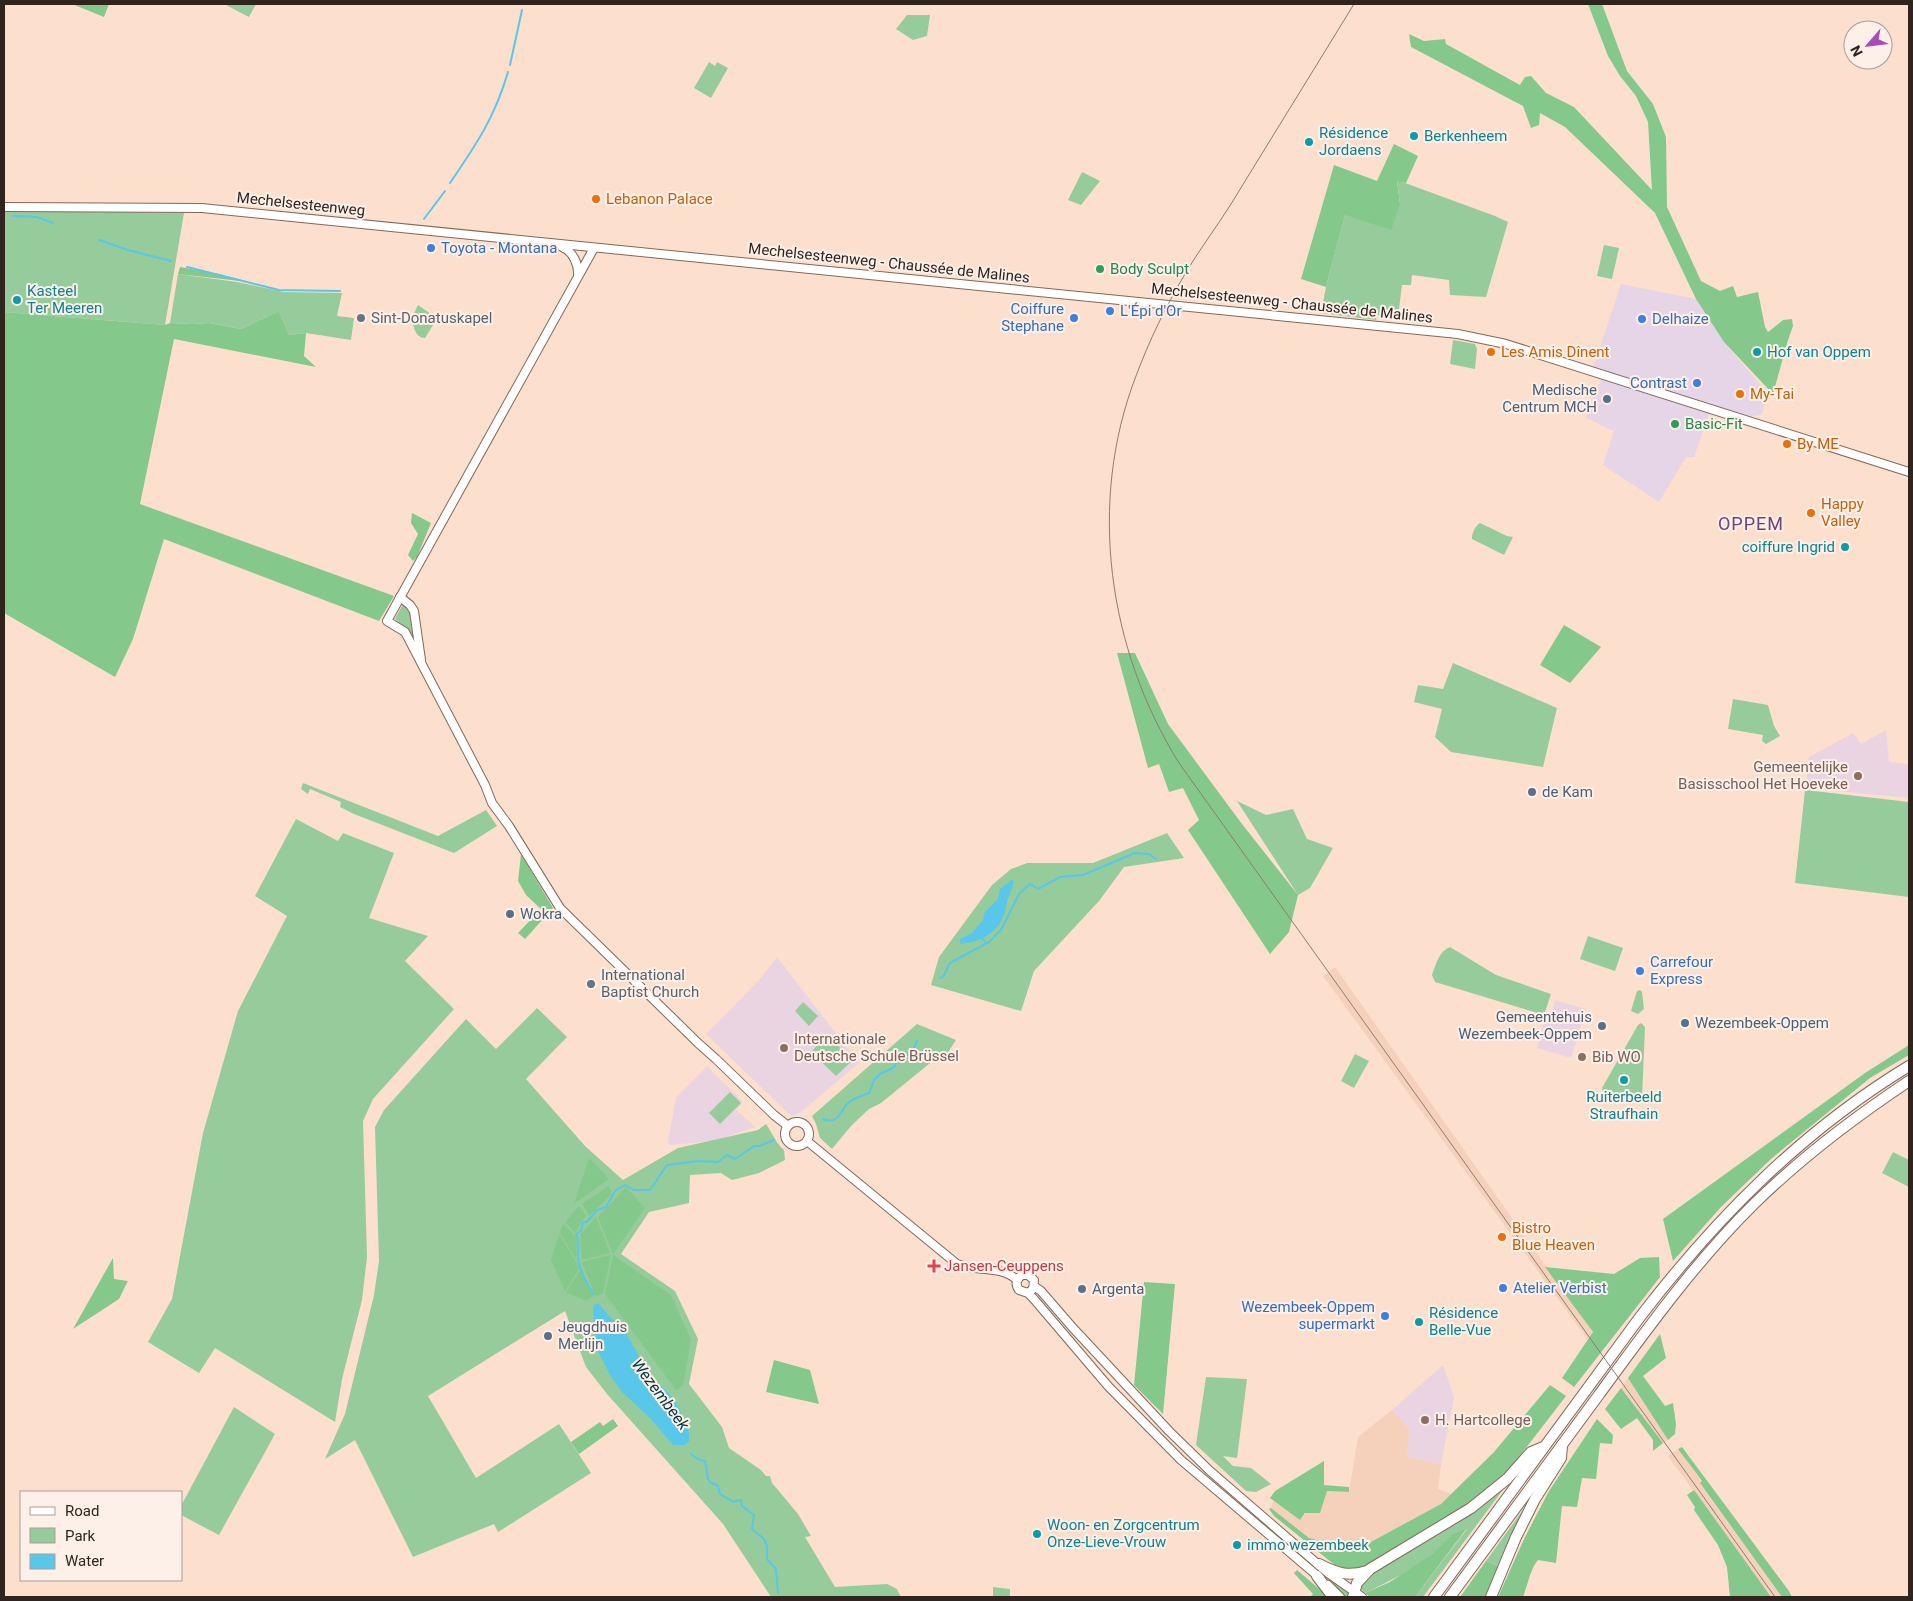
<svg xmlns="http://www.w3.org/2000/svg" width="1913" height="1601" font-family="Roboto,sans-serif">
  <style>
    .commercial { fill: #e6d5e7 }
    .built { fill: #f5d0bb }
    .education { fill: #ebd4e1 }
    .green { fill: #96cc9b }
    .forest { fill: #84c98b }
    .water { fill: #58c7ea }
    .lines { fill: none; stroke-linecap: round; stroke-linejoin: round }
    .stream { stroke: #58c7ea; stroke-width: 2 }
    .secondary-casing { stroke: #826859; stroke-width: 10 }
    .motorway-casing { stroke: #826859; stroke-width: 12 }
    .secondary { stroke: #fff; stroke-width: 8 }
    .motorway { stroke: #fff; stroke-width: 10 }
    .tram { stroke: #907c71; stroke-width: 1 }
    .culture-dot { fill: #0f9aa8; stroke: #fcf0e9; stroke-width: 2 }
    .food-dot { fill: #e8710a; stroke: #fcf0e9; stroke-width: 2 }
    .shop-dot { fill: #3f7fe0; stroke: #fcf0e9; stroke-width: 2 }
    .leisure-dot { fill: #2e9e5b; stroke: #fcf0e9; stroke-width: 2 }
    .worship-dot { fill: #6b7280; stroke: #fcf0e9; stroke-width: 2 }
    .service-dot { fill: #5c6f8a; stroke: #fcf0e9; stroke-width: 2 }
    .education-dot { fill: #8d6e63; stroke: #fcf0e9; stroke-width: 2 }
    .health-dot { fill: #e0444e; stroke: #fcf0e9; stroke-width: 2 }
    .labels { text-anchor: middle; stroke-width: 4; stroke-linejoin: round; paint-order: stroke }
    .culture-label { font-size: 15px; fill: #0d838f; stroke: #fcf0e9; text-anchor: start }
    .food-label { font-size: 15px; fill: #c56008; stroke: #fcf0e9; text-anchor: start }
    .street-label { font-size: 15px; fill: #2f241e; stroke: #fcf0e9 }
    .shop-label { font-size: 15px; fill: #366cbe; stroke: #fcf0e9; text-anchor: start }
    .leisure-label { font-size: 15px; fill: #27864d; stroke: #fcf0e9; text-anchor: start }
    .worship-label { font-size: 15px; fill: #5b616d; stroke: #fcf0e9; text-anchor: start }
    .service-label { font-size: 15px; fill: #4e5e75; stroke: #fcf0e9; text-anchor: start }
    .education-label { font-size: 15px; fill: #785e54; stroke: #fcf0e9; text-anchor: start }
    .health-label { font-size: 15px; fill: #be3a42; stroke: #fcf0e9; text-anchor: start }
    .water-label { font-size: 16px; font-style: italic; fill: #003543; stroke: #fcf0e9 }
    .quarter-label { font-size: 18px; letter-spacing: 1px; fill: #6f4278; stroke: #fcf0e9 }
  </style>
  <rect width="100%" height="100%" fill="#fddfce"/>
  <!-- commercial -->
  <polygon class="commercial" points="1621,284 1696,299 1724,342 1768,394 1762,413 1760,415 1750,416 1712,406 1694,457 1686,457 1659,502 1603,465 1614,431 1586,418 1604,372 1593,368"/>
  <!-- built -->
  <g class="built">
    <polygon points="1335,967 1593,1333 1588,1340 1323,976"/>
    <polygon points="1628,1378 1668,1440 1663,1443 1621,1388"/>
    <polygon points="1392,1410 1410,1430 1406,1457 1441,1464 1438,1489 1452,1494 1441,1504 1356,1550 1309,1538 1271,1508 1274,1500 1300,1520 1327,1491 1349,1492 1358,1437"/>
    <polygon points="1678,1449 1702,1482 1700,1484 1782,1597 1771,1597 1668,1456"/>
  </g>
  <!-- education -->
  <g class="education">
    <polygon points="1886,730 1889,762 1909,764 1909,798 1806,788 1809,757 1853,733 1861,744"/>
    <polygon points="777,957 859,1063 801,1112 791,1116 706,1034 761,978"/>
    <polygon points="1555,1000 1586,1009 1571,1058 1537,1048 1546,1015 1551,1016"/>
    <polygon points="707,1066 743,1102 736,1110 755,1127 714,1141 669,1145 668,1141 676,1098"/>
    <polygon points="1443,1365 1454,1397 1441,1464 1406,1457 1410,1430 1392,1410"/>
  </g>
  <!-- green -->
  <g class="green">
    <polygon points="224,4 256,4 249,17"/>
    <polygon points="907,15 930,15 927,36 913,40 896,29"/>
    <polygon points="709,62 715,66 717,62 728,68 711,98 694,88"/>
    <polygon points="1082,172 1100,181 1081,205 1068,200"/>
    <polygon points="1397,180 1495,216 1508,222 1486,297 1450,295 1449,280 1412,275 1411,285 1402,285 1398,317 1377,315 1376,320 1321,313 1326,287 1345,215 1400,204"/>
    <polygon points="4,210 184,213 165,325 4,312"/>
    <polygon points="1604,245 1619,248 1612,279 1597,276"/>
    <polygon points="178,274 237,282 284,292 342,293 337,316 354,318 351,340 306,333 289,335 279,311 241,329 209,323 192,324 170,323"/>
    <path d="M418,305L434,316L435,322L425,338C414,337 415,327 411,320Z"/>
    <polygon points="1453,340 1475,344 1477,349 1475,369 1450,364"/>
    <path d="M1480,523L1507,536L1513,537L1504,555L1472,539C1471,534 1476,525 1480,523Z"/>
    <polygon points="402,606 408,606 413,614 415,641 413,642 405,629 395,619"/>
    <polygon points="1453,663 1557,708 1543,767 1451,752 1435,737 1442,709 1414,702 1418,685 1443,689"/>
    <polygon points="1733,699 1768,705 1774,726 1780,736 1766,744 1762,741 1763,735 1728,729"/>
    <polygon points="303,783 438,836 486,810 497,826 454,853 354,814 340,807 341,802 310,789 308,794 301,789"/>
    <polygon points="1805,790 1909,802 1909,897 1795,883"/>
    <polygon points="1237,801 1266,815 1293,809 1307,839 1333,848 1310,888 1298,895"/>
    <polygon points="296,819 338,841 343,833 394,853 369,918 428,936 405,961 454,1009 373,1099 363,1121 367,1257 362,1300 342,1379 335,1422 215,1348 199,1373 148,1342 172,1299 203,1133 238,1011 287,916 255,896"/>
    <polygon points="1167,833 1184,858 1124,867 1099,901 1034,971 1021,1011 931,985 939,957 992,885 1011,869 1027,863 1093,863"/>
    <polygon points="1588,936 1623,948 1615,971 1580,959"/>
    <path d="M1450,947L1496,975L1551,994L1544,1015L1435,982L1432,975C1436,964 1439,951 1450,947Z"/>
    <polygon points="1640,990 1642,992 1644,1009 1638,1014 1631,1011 1637,991"/>
    <polygon points="803,1002 818,1016 809,1026 795,1011"/>
    <path d="M537,1008L567,1037L526,1079L585,1146L623,1180L678,1148L758,1130L766,1124C771,1131 777,1145 784,1150L785,1160L759,1173L732,1180L721,1173L690,1175L689,1203L649,1212L621,1254L675,1291L698,1339L689,1384L722,1427L729,1448L761,1470L766,1476H770L772,1483L798,1514L811,1536L805,1537L835,1587L887,1584L897,1589L901,1597H771L723,1524L607,1394L586,1367L565,1311L428,1396L476,1478L559,1424L591,1473L498,1532L494,1524L413,1557L355,1440L325,1459L345,1414L374,1295L379,1261L375,1127L384,1110L466,1019L496,1049Z"/>
    <polygon points="1641,1023 1645,1027 1642,1098 1632,1101 1604,1096 1602,1088 1638,1025"/>
    <polygon points="917,1024 956,1040 947,1054 935,1059 881,1103 869,1109 851,1126 832,1149 820,1138 816,1124 812,1116"/>
    <polygon points="827,1035 853,1060 836,1076 811,1052"/>
    <polygon points="1355,1054 1369,1061 1354,1088 1341,1081"/>
    <polygon points="730,1092 741,1103 720,1124 709,1113"/>
    <polygon points="1893,1152 1909,1160 1909,1187 1882,1173"/>
    <polygon points="1206,1377 1247,1379 1237,1458 1223,1456 1233,1466 1251,1468 1271,1484 1256,1492 1246,1491 1196,1445"/>
    <polygon points="234,1407 275,1434 219,1535 181,1515 181,1506"/>
    <path d="M1508,1483L1423,1597H1415L1467,1529C1449,1537 1446,1543 1432,1554C1412,1570 1388,1582 1365,1593L1359,1587L1364,1577Z"/>
    <polygon points="1533,1496 1500,1567 1486,1561"/>
    <polygon points="1261,1520 1351,1594 1350,1597 1346,1597 1255,1522"/>
    <polygon points="993,1587 1010,1589 1010,1597 993,1597"/>
  </g>
  <!-- forest -->
  <g class="forest">
    <polygon points="72,4 109,4 104,17"/>
    <polygon points="1588,4 1602,4 1627,71 1653,104 1666,137 1667,207 1701,281 1720,291 1733,286 1737,297 1758,292 1765,327 1768,332 1783,320 1792,319 1793,326 1788,340 1773,394 1724,342 1696,299 1655,213 1565,127 1540,113 1539,125 1531,128 1523,106 1411,47 1409,34 1424,41 1445,39 1446,44 1520,85 1525,77 1531,76 1546,93 1574,107 1652,190 1648,122 1636,96 1620,76 1608,56"/>
    <polygon points="1394,144 1418,156 1406,183 1397,181 1400,204 1391,230 1345,215 1326,287 1301,279 1334,165 1377,181"/>
    <polygon points="180,267 219,274 249,282 178,274"/>
    <polygon points="279,311 289,335 306,333 304,356 316,367 174,339 140,504 394,596 379,621 164,539 133,639 115,677 4,613 4,312 165,325 170,323 192,324 209,323 241,329"/>
    <polygon points="412,513 431,523 417,557 413,561 408,555 418,534 411,523"/>
    <polygon points="1564,625 1601,647 1570,683 1540,665"/>
    <polygon points="1117,653 1135,653 1168,724 1242,824 1298,895 1289,932 1270,954 1188,830 1199,820 1183,788 1169,792 1159,764 1148,768"/>
    <polygon points="521,854 553,908 525,939 518,933 541,909 526,895 518,881"/>
    <polygon points="1909,1045 1909,1055 1870,1078 1772,1158 1721,1207 1673,1261 1663,1219 1865,1073"/>
    <polygon points="589,1158 609,1179 574,1204"/>
    <polygon points="609,1186 612,1194 589,1216 582,1204"/>
    <polygon points="626,1187 645,1208 613,1254 598,1217"/>
    <polygon points="579,1206 586,1215 575,1233 565,1222"/>
    <polygon points="596,1217 610,1253 582,1260 580,1235"/>
    <polygon points="563,1223 577,1238 576,1259 560,1233"/>
    <polygon points="559,1234 580,1268 565,1291 551,1260"/>
    <polygon points="611,1255 603,1294 595,1296 582,1262"/>
    <polygon points="613,1255 671,1295 691,1340 683,1386 676,1390 605,1294"/>
    <polygon points="1659,1257 1660,1277 1574,1387 1562,1378 1593,1332 1545,1267 1614,1274 1640,1258"/>
    <polygon points="113,1258 114,1279 128,1281 119,1299 73,1329"/>
    <polygon points="580,1270 593,1296 586,1301 566,1292"/>
    <polygon points="1144,1282 1175,1284 1163,1414 1134,1385"/>
    <polygon points="1660,1334 1666,1358 1643,1376 1665,1406 1673,1403 1676,1424 1675,1434 1668,1440 1628,1378"/>
    <polygon points="774,1360 810,1370 819,1404 766,1392"/>
    <polygon points="1550,1385 1566,1396 1512,1466 1492,1485 1468,1504 1367,1565 1346,1571 1336,1566 1274,1516 1269,1509 1271,1508 1309,1538 1356,1550 1441,1504 1494,1452"/>
    <polygon points="1621,1388 1663,1443 1653,1451 1653,1440 1637,1418 1621,1429 1605,1409"/>
    <polygon points="613,1419 618,1426 579,1454 571,1442 600,1422 603,1426"/>
    <path d="M1597,1419L1613,1435L1612,1444L1600,1443L1596,1479L1582,1478L1577,1507L1562,1506L1556,1563L1538,1560C1531,1567 1527,1587 1523,1597H1498L1525,1537L1549,1491Z"/>
    <polygon points="1682,1447 1789,1591 1792,1597 1782,1597 1700,1483 1702,1481 1678,1449"/>
    <polygon points="1324,1461 1324,1485 1349,1487 1349,1492 1327,1491 1320,1513 1305,1513 1300,1520 1270,1498 1275,1491"/>
    <polygon points="1694,1490 1771,1597 1730,1597 1727,1567 1718,1545 1694,1510 1695,1507 1687,1495"/>
    <polygon points="1467,1528 1415,1597 1370,1597 1365,1593 1390,1582 1432,1554 1452,1535"/>
    <polygon points="1486,1561 1500,1567 1486,1597 1460,1597"/>
    <polygon points="1297,1570 1324,1593 1327,1597 1310,1597 1313,1594 1294,1573"/>
  </g>
  <!-- water -->
  <g class="water">
    <path d="M1013,879C1014,887 1011,891 1008,898C1006,905 1005,915 1001,921C993,936 975,943 960,944V939L972,933L983,920L985,912L998,899L1000,889Z"/>
    <polygon points="598,1303 611,1318 622,1326 649,1374 672,1397 680,1410 689,1433 689,1441 685,1445 673,1445 650,1418 622,1392 610,1375 597,1349 593,1310 594,1305"/>
  </g>
  <g class="lines">
    <!-- stream -->
    <g class="stream">
      <polyline points="510,65 522,10"/>
      <path d="M450,183C476,145 495,117 508,72"/>
      <polyline points="13,216 37,217 53,223"/>
      <polyline points="424,219 445,191"/>
      <polyline points="99,240 128,250 171,261"/>
      <polyline points="187,267 279,290 340,291"/>
      <polyline points="982,938 986,943"/>
      <polyline points="940,978 943,977 950,963 989,942 1001,930 1019,894 1030,884 1038,889 1060,877 1083,875 1135,853 1149,854 1156,859"/>
      <path d="M823,1119C838,1125 840,1112 847,1104C853,1098 861,1096 869,1093L874,1080L880,1074L893,1068L900,1058L907,1055L914,1048L917,1041"/>
      <path d="M593,1294C587,1283 580,1272 578,1259C577,1250 581,1242 576,1234L581,1231L583,1222H587L597,1210L606,1207L616,1190L625,1185L634,1190H650L667,1165L698,1161L718,1162L727,1155L735,1159L754,1146H760L774,1140"/>
      <polyline points="691,1454 698,1459 705,1461 708,1479 710,1482 718,1486 720,1494 733,1502 741,1500 742,1506 754,1515 752,1529 764,1539 767,1546 767,1559 776,1569 778,1593"/>
    </g>
    <!-- secondary casing -->
    <g class="secondary-casing">
      <g id="secondary">
        <polyline points="4,207 202,208 1458,334 1506,344 1909,472"/>
        <path d="M562,247C573,251 579,265 578,276"/>
        <polyline points="594,248 387,621 405,632 485,785 492,803 509,826 560,908 698,1043 716,1059 774,1115 788,1126"/>
        <polyline points="400,597 410,605 414,611 421,660"/>
        <circle cx="797" cy="1134" r="12"/>
        <path d="M807,1141L957,1264C975,1272 1002,1265 1017,1280"/>
        <polyline points="1034,1286 1041,1291 1073,1328 1169,1431 1210,1471 1328,1573 1362,1597"/>
        <path d="M1028,1293L1033,1289L1034,1280L1028,1275H1022C1016,1279 1015,1285 1019,1290L1028,1293L1033,1298L1108,1386L1181,1460L1320,1578"/>
        <polyline points="1328,1585 1340,1597"/>
      </g>
    </g>
    <!-- motorway casing -->
    <g class="motorway-casing">
      <g id="motorway">
        <path d="M1319,1564C1336,1573 1348,1577 1367,1571"/>
        <polyline points="1317,1576 1333,1597"/>
        <polyline points="1353,1597 1357,1583 1370,1569 1471,1508 1507,1479 1531,1452 1543,1447"/>
        <path d="M1434,1597L1640,1317C1716,1218 1802,1131 1909,1066"/>
        <path d="M1450,1597C1499,1530 1549,1463 1598,1396C1647,1329 1696,1261 1755,1203C1802,1157 1855,1117 1909,1081"/>
        <polyline points="1491,1597 1516,1537 1535,1499 1561,1458 1562,1445"/>
      </g>
    </g>
    <!-- secondary -->
    <use href="#secondary" class="secondary"/>
    <!-- motorway -->
    <use href="#motorway" class="motorway"/>
    <!-- tram -->
    <path class="tram" d="M1354,4C1313,71 1272,137 1231,204C1216,228 1199,250 1185,274C1166,306 1149,341 1136,376C1087,503 1108,649 1179,763L1775,1597"/>
  </g>
  <!-- markers -->
  <g class="culture-dot">
    <circle cx="1414" cy="136" r="5"/>
    <circle cx="1309" cy="142" r="5"/>
    <circle cx="17" cy="300" r="5"/>
    <circle cx="1757" cy="352" r="5"/>
    <circle cx="1845" cy="547" r="5"/>
    <circle cx="1624" cy="1080" r="5"/>
    <circle cx="1419" cy="1322" r="5"/>
    <circle cx="1037" cy="1534" r="5"/>
    <circle cx="1237" cy="1545" r="5"/>
  </g>
  <g class="food-dot">
    <circle cx="596" cy="199" r="5"/>
    <circle cx="1491" cy="352" r="5"/>
    <circle cx="1740" cy="394" r="5"/>
    <circle cx="1787" cy="444" r="5"/>
    <circle cx="1811" cy="513" r="5"/>
    <circle cx="1502" cy="1237" r="5"/>
  </g>
  <g class="shop-dot">
    <circle cx="431" cy="248" r="5"/>
    <circle cx="1110" cy="311" r="5"/>
    <circle cx="1074" cy="318" r="5"/>
    <circle cx="1642" cy="319" r="5"/>
    <circle cx="1697" cy="383" r="5"/>
    <circle cx="1640" cy="971" r="5"/>
    <circle cx="1503" cy="1288" r="5"/>
    <circle cx="1385" cy="1316" r="5"/>
  </g>
  <g class="leisure-dot">
    <circle cx="1100" cy="269" r="5"/>
    <circle cx="1675" cy="424" r="5"/>
  </g>
  <g class="worship-dot">
    <circle cx="361" cy="318" r="5"/>
    <circle cx="591" cy="984" r="5"/>
  </g>
  <g class="service-dot">
    <circle cx="1607" cy="399" r="5"/>
    <circle cx="1532" cy="792" r="5"/>
    <circle cx="510" cy="914" r="5"/>
    <circle cx="1685" cy="1023" r="5"/>
    <circle cx="1602" cy="1026" r="5"/>
    <circle cx="1082" cy="1289" r="5"/>
    <circle cx="548" cy="1336" r="5"/>
  </g>
  <g class="education-dot">
    <circle cx="1858" cy="776" r="5"/>
    <circle cx="784" cy="1048" r="5"/>
    <circle cx="1582" cy="1057" r="5"/>
    <circle cx="1425" cy="1420" r="5"/>
  </g>
  <path class="health-dot" d="M931.5 1258.5h5v5h5v5h-5v5h-5v-5h-5v-5h5z"/>
  <g class="labels">
    <!-- culture labels -->
    <g class="culture-label">
      <text x="1319" y="138">Résidence<tspan x="1319" dy="17">Jordaens</tspan></text>
      <text x="1424" y="141">Berkenheem</text>
      <text x="27" y="296">Kasteel<tspan x="27" dy="17">Ter Meeren</tspan></text>
      <text x="1767" y="357">Hof van Oppem</text>
      <text x="1835" y="552" text-anchor="end">coiffure Ingrid</text>
      <text x="1624" y="1102" text-anchor="middle">Ruiterbeeld<tspan x="1624" dy="17">Straufhain</tspan></text>
      <text x="1429" y="1318">Résidence<tspan x="1429" dy="17">Belle-Vue</tspan></text>
      <text x="1047" y="1530">Woon- en Zorgcentrum<tspan x="1047" dy="17">Onze-Lieve-Vrouw</tspan></text>
      <text x="1247" y="1550">immo wezembeek</text>
    </g>
    <!-- food labels -->
    <g class="food-label">
      <text x="606" y="204">Lebanon Palace</text>
      <text x="1501" y="357">Les Amis Dînent</text>
      <text x="1750" y="399">My-Tai</text>
      <text x="1797" y="449">By ME</text>
      <text x="1821" y="509">Happy<tspan x="1821" dy="17">Valley</tspan></text>
      <text x="1512" y="1233">Bistro<tspan x="1512" dy="17">Blue Heaven</tspan></text>
    </g>
    <!-- street labels -->
    <g class="street-label">
      <text transform="translate(301 204) rotate(6)" y="5">Mechelsesteenweg</text>
      <text transform="translate(889 263) rotate(6)" y="5">Mechelsesteenweg - Chaussée de Malines</text>
      <text transform="translate(1292 303) rotate(6)" y="5">Mechelsesteenweg - Chaussée de Malines</text>
    </g>
    <!-- shop labels -->
    <g class="shop-label">
      <text x="441" y="253">Toyota - Montana</text>
      <text x="1064" y="314" text-anchor="end">Coiffure<tspan x="1064" dy="17">Stephane</tspan></text>
      <text x="1120" y="316">L'Épi d'Or</text>
      <text x="1652" y="324">Delhaize</text>
      <text x="1687" y="388" text-anchor="end">Contrast</text>
      <text x="1650" y="967">Carrefour<tspan x="1650" dy="17">Express</tspan></text>
      <text x="1513" y="1293">Atelier Verbist</text>
      <text x="1375" y="1312" text-anchor="end">Wezembeek-Oppem<tspan x="1375" dy="17">supermarkt</tspan></text>
    </g>
    <!-- leisure labels -->
    <g class="leisure-label">
      <text x="1110" y="274">Body Sculpt</text>
      <text x="1685" y="429">Basic-Fit</text>
    </g>
    <!-- worship labels -->
    <g class="worship-label">
      <text x="371" y="323">Sint-Donatuskapel</text>
      <text x="601" y="980">International<tspan x="601" dy="17">Baptist Church</tspan></text>
    </g>
    <!-- service labels -->
    <g class="service-label">
      <text x="1597" y="395" text-anchor="end">Medische<tspan x="1597" dy="17">Centrum MCH</tspan></text>
      <text x="1542" y="797">de Kam</text>
      <text x="520" y="919">Wokra</text>
      <text x="1592" y="1022" text-anchor="end">Gemeentehuis<tspan x="1592" dy="17">Wezembeek-Oppem</tspan></text>
      <text x="1695" y="1028">Wezembeek-Oppem</text>
      <text x="1092" y="1294">Argenta</text>
      <text x="558" y="1332">Jeugdhuis<tspan x="558" dy="17">Merlijn</tspan></text>
    </g>
    <!-- education labels -->
    <g class="education-label">
      <text x="1848" y="772" text-anchor="end">Gemeentelijke<tspan x="1848" dy="17">Basisschool Het Hoeveke</tspan></text>
      <text x="794" y="1044">Internationale<tspan x="794" dy="17">Deutsche Schule Brüssel</tspan></text>
      <text x="1592" y="1062">Bib WO</text>
      <text x="1435" y="1425">H. Hartcollege</text>
    </g>
    <!-- health labels -->
    <g class="health-label">
      <text x="944" y="1271">Jansen-Ceuppens</text>
    </g>
    <!-- water labels -->
    <g class="water-label">
      <text transform="translate(661 1394) rotate(53)" y="6">Wezembeek</text>
    </g>
    <!-- quarter labels -->
    <g class="quarter-label">
      <text x="1751" y="530">OPPEM</text>
    </g>
  </g>
  <!-- border -->
  <rect width="1913" height="1601" fill="none" stroke="#2f241e" stroke-width="10"/>
  <!-- legend -->
  <rect x="20" y="1491" width="162" height="90" fill="#fcf0e9" stroke="#aa9e98"/>
  <rect x="30" y="1507" width="25" height="8" fill="#ffffff" stroke="#aa9e98"/>
  <text x="65" y="1516" font-size="15" fill="#2f241e">Road</text>
  <rect x="30" y="1528" width="25" height="15" fill="#96cc9b" stroke="#aa9e98"/>
  <text x="65" y="1541" font-size="15" fill="#2f241e">Park</text>
  <rect x="30" y="1554" width="25" height="15" fill="#58c7ea" stroke="#aa9e98"/>
  <text x="65" y="1566" font-size="15" fill="#2f241e">Water</text>
  <!-- north arrow -->
  <g transform="translate(1868 45) rotate(242)"><circle r="24" fill="#fcf0e9" stroke="#aa9e98"/>
  <path d="M0-4L9 19L0 12L-9 19Z" fill="#a74db9"/>
  <text y="-8" font-size="14" font-weight="bold" text-anchor="middle" fill="#2f241e">N</text>
  </g>
</svg>
